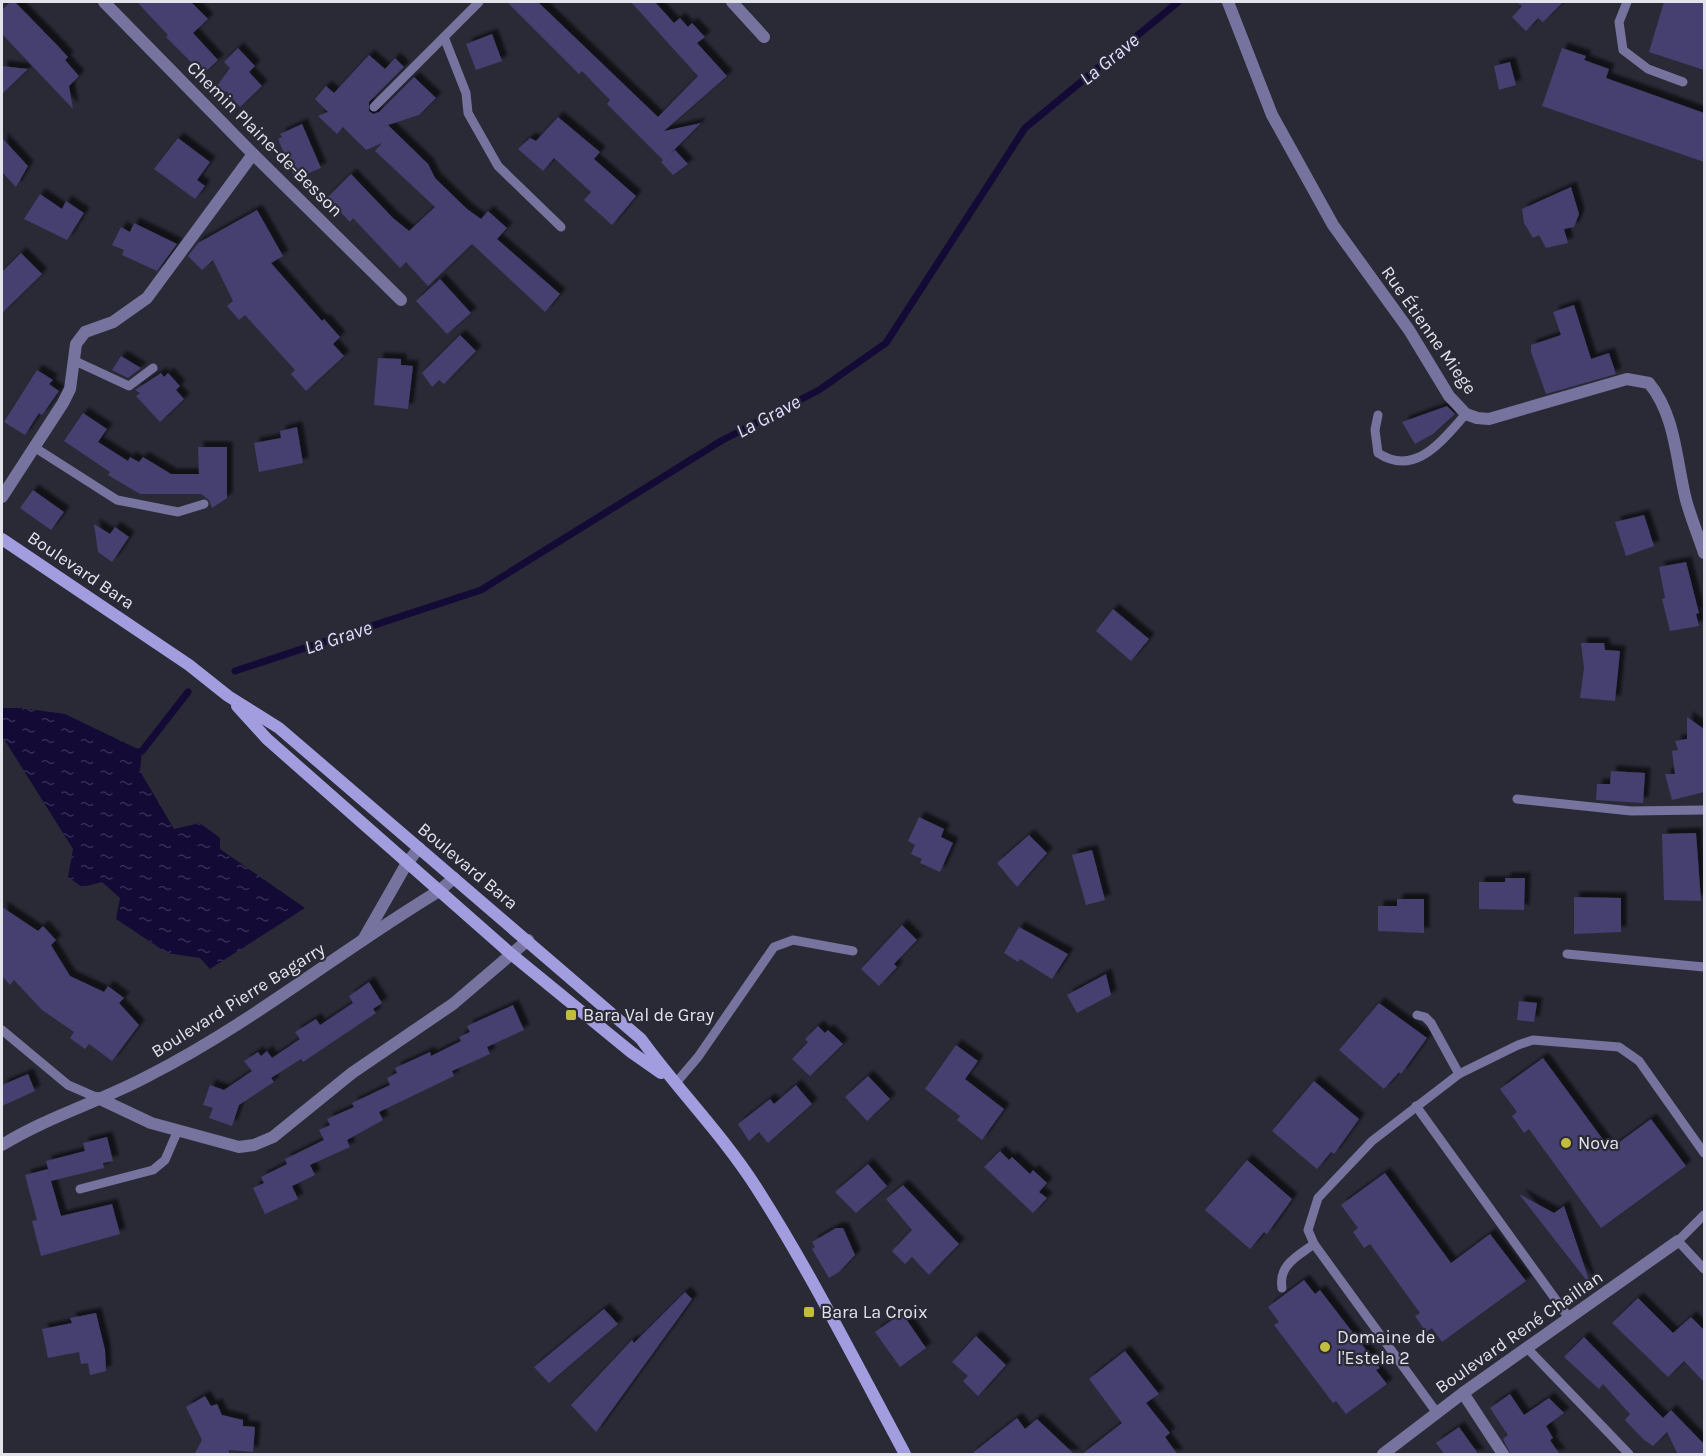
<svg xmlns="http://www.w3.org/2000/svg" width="1706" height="1456" font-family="Karla,sans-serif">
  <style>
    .water { fill: url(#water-ripples) }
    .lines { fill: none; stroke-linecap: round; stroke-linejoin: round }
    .stream { stroke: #140a36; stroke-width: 7 }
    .building { fill: #443f70; filter: url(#shadow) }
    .lane { stroke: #76749e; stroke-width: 9 }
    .street { stroke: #76749e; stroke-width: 12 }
    .secondary { stroke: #a19ddf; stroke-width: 12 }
    .poi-dot { fill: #c3bd3e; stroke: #2a2a37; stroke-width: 2 }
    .labels { text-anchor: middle; stroke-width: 4.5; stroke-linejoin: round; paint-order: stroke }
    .street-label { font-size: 18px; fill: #e3e3ec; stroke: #2a2a37 }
    .poi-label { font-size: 18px; fill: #e3e3ec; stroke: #2a2a37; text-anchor: start }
    .water-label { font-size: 20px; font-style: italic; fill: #dfdeff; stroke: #2a2a37 }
  </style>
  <defs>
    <pattern id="water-ripples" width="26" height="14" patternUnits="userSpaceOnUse" patternTransform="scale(1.5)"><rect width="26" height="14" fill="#140a36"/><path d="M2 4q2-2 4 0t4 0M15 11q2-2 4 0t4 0" fill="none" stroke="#362e53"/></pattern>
    <filter id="shadow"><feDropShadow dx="5.5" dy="-5.5" stdDeviation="1.5" flood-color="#0009"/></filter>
  </defs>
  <rect width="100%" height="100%" fill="#2a2a37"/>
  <!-- water -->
  <polygon class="water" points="2,708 21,708 65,714 142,751 140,771 174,829 200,823 220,838 220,849 305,908 210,969 200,958 167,953 116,919 120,898 102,882 82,887 68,877 73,849 2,736"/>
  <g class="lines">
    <!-- stream -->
    <g class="stream">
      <polyline points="235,671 481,590 721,441 819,390 886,343 1025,128 1178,2"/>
      <polyline points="134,753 142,751 188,692"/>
    </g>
  </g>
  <!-- building -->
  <g class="building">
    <polygon points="10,2 15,2 57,45 68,57 65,60 79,76 69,86 73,109 2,34 2,10"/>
    <polygon points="137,2 191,2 208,19 193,33 218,60 203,74 166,37 168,35"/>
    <polygon points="507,2 538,2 658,117 698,76 631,2 655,2 674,23 680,18 688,27 692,23 705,37 697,43 727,76 664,131 701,123 670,154 675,150 688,164 673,175 661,162 663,160 607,104 610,100 582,71 579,74"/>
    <polygon points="1516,2 1563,2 1543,22 1538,18 1526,31 1512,17 1522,6"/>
    <polygon points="1664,2 1704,2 1704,70 1649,52"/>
    <polygon points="492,34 502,61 476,70 466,44"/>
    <polygon points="238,48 255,66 249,72 262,86 240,107 226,91 216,100 211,94 230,68 224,62"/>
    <polygon points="1562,48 1586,56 1584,60 1609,69 1606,78 1704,113 1704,162 1542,106"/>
    <polygon points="369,55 385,69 395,58 404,67 369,102 369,111 373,114 379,112 414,77 436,98 419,115 388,125 428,164 435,178 467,209 481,219 488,211 507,228 497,239 560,294 545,312 472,244 428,286 406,262 400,268 353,218 350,222 327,198 351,174 393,218 409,231 435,207 375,151 382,143 366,150 343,127 337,134 318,116 328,112 315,99 326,86 334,93"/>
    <polygon points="1510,62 1516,85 1499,90 1494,66"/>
    <polygon points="2,66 28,69 2,94"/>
    <polygon points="558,117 600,152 594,159 636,196 612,225 584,200 591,192 554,158 543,171 518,149 530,138 536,141"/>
    <polygon points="302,124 321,168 295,179 278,139 282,137 280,134"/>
    <polygon points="2,138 28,166 16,187 2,172"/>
    <polygon points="178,138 210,162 197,180 205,186 195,199 154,169"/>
    <polygon points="1571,187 1579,214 1574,227 1564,229 1568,243 1546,248 1539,235 1533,238 1524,223 1522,209"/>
    <polygon points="40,194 62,209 66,201 84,213 67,240 24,219"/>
    <polygon points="257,210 283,256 271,263 322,321 324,319 340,337 333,344 344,356 306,391 291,374 295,370 245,315 239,320 227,306 233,301 213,260 202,270 188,256 198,243"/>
    <polygon points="134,223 177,244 157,271 122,255 124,250 112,245 121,227 130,232"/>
    <polygon points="21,253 42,274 2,313 2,272"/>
    <polygon points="440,279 471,313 447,334 416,301"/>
    <polygon points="1574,305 1591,359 1609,353 1616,374 1546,394 1531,352 1531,345 1561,335 1553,312"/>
    <polygon points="460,335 476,351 444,384 439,380 432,387 422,373"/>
    <polygon points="121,356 141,368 128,378 112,370"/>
    <polygon points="378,358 401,359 401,365 413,366 408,409 374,405"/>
    <polygon points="37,370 53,380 49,384 59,391 42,415 39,413 25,435 4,422"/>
    <polygon points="161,373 164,377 168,373 180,386 176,390 184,399 160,422 136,396 140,393 135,390"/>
    <polygon points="1447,406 1455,414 1433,434 1415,444 1402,422"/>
    <polygon points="83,413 107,429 98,442 128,461 130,457 139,462 143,457 171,474 199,474 198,447 227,447 227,498 212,508 209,500 201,494 140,494 108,475 110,472 64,441"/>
    <polygon points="297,427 303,463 259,472 254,443 281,438 280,431"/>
    <polygon points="33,490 64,512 51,530 20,508"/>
    <polygon points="1644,515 1654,546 1626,556 1615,522"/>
    <polygon points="94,524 110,534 115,527 129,537 112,562 98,552"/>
    <polygon points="1686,562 1699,613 1696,614 1699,626 1670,631 1662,599 1665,598 1659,567"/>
    <polygon points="1113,609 1149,639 1131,661 1096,631"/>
    <polygon points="1581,643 1604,643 1605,650 1620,651 1615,701 1580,698 1584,668"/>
    <polygon points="1687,717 1704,729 1704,792 1672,800 1665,774 1675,774 1672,751 1678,750 1675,741 1687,739"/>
    <polygon points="1611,771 1645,773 1643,803 1596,800 1597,784 1610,784"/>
    <polygon points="919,817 944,829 941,837 953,843 940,872 920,863 922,859 911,854 915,845 908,841"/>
    <polygon points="1696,833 1701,901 1664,900 1662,834"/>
    <polygon points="1029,835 1047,853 1017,887 997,863"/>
    <polygon points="1092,850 1105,900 1086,905 1072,855"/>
    <polygon points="1505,878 1525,878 1524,910 1479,909 1479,882 1505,882"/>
    <polygon points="1574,897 1621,898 1621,932 1574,934"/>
    <polygon points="1397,899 1424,899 1424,933 1378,931 1378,906 1397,906"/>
    <polygon points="2,907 38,931 43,926 56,940 51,945 70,976 104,992 108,986 124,998 119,1003 139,1025 112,1061 89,1044 85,1049 70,1038 74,1032 42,1010 14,980 10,985 2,976"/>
    <polygon points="902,925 917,940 894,964 897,967 879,986 861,969"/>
    <polygon points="1019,927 1068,954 1052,979 1020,959 1018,962 1004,953"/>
    <polygon points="1106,974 1111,995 1077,1013 1067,995"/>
    <polygon points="369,982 382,1003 373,1009 376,1013 303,1062 301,1059 271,1078 274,1082 239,1105 232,1126 209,1118 213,1108 203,1105 210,1085 224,1090 252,1071 244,1061 258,1052 261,1056 267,1051 272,1058 300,1039 295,1032 316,1019 320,1025 353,1003 349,996"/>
    <polygon points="1519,1001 1537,1003 1534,1022 1517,1020"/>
    <polygon points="1379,1003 1427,1038 1401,1074 1399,1072 1384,1089 1339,1050"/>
    <polygon points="513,1005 524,1030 487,1047 490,1054 452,1071 454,1076 379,1112 383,1120 347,1140 350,1147 310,1165 315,1175 292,1186 298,1199 265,1214 253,1188 264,1183 261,1177 287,1164 285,1159 324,1140 319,1130 330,1125 327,1119 354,1107 352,1103 390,1085 387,1078 397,1073 395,1068 430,1052 431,1056 461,1041 459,1037 470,1032 467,1026"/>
    <polygon points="818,1026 825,1033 828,1030 843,1044 810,1076 792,1059 808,1042 805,1039"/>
    <polygon points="956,1045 978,1061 965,1079 1004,1109 982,1140 957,1120 960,1116 925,1089"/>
    <polygon points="1543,1058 1610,1149 1651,1119 1686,1166 1601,1228 1529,1129 1524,1133 1512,1116 1517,1112 1500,1089"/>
    <polygon points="28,1074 35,1091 2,1106 2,1085"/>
    <polygon points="868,1076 890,1099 867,1121 845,1097"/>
    <polygon points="1314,1081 1359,1119 1334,1154 1331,1152 1317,1169 1272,1131"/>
    <polygon points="796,1085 812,1104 768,1143 759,1132 749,1141 738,1124 770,1099 774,1104"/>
    <polygon points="107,1137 113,1161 103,1163 104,1168 51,1181 61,1216 112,1204 120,1234 41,1256 32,1221 37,1220 25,1175 48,1169 50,1176 46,1161 85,1151 83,1143"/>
    <polygon points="1000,1151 1009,1160 1012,1157 1030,1174 1033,1170 1047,1183 1039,1192 1047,1198 1033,1213 984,1167"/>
    <polygon points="1247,1160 1292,1199 1267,1234 1264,1232 1250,1249 1205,1210"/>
    <polygon points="868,1164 887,1186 856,1213 835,1192"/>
    <polygon points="1385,1173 1451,1263 1490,1234 1526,1281 1442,1342 1432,1328 1426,1332 1415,1316 1420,1313 1370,1244 1364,1248 1353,1232 1358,1228 1341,1205"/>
    <polygon points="903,1185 959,1244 929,1275 912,1257 905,1264 892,1251 912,1230 886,1199"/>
    <polygon points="1519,1194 1554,1213 1564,1206 1589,1280 1587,1281"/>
    <polygon points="836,1228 843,1228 855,1255 839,1272 829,1278 812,1249 815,1247 812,1242"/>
    <polygon points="1304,1280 1315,1294 1320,1290 1380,1368 1376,1370 1387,1384 1346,1414 1336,1401 1333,1403 1274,1325 1279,1322 1268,1307"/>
    <polygon points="685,1292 692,1299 596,1432 571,1405 632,1340 634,1343"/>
    <polygon points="1638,1298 1673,1333 1691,1317 1704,1330 1704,1382 1684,1361 1668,1377 1612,1323"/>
    <polygon points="604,1309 618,1324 549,1383 534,1367"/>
    <polygon points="96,1313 105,1350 106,1371 90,1375 88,1363 81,1364 79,1352 48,1358 42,1329 72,1323 70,1318"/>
    <polygon points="902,1313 926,1348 900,1367 875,1332"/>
    <polygon points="976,1336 1006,1365 978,1396 963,1381 968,1376 952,1362"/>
    <polygon points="1584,1337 1663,1418 1671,1410 1704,1444 1704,1455 1678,1455 1667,1432 1653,1446 1643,1439 1625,1420 1630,1414 1603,1384 1599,1389 1564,1357"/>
    <polygon points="1125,1351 1159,1394 1146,1403 1170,1433 1165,1437 1178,1455 1081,1455 1122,1423 1089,1379"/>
    <polygon points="1510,1394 1524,1415 1549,1398 1564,1413 1546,1426 1553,1438 1550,1440 1560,1455 1511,1455 1503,1439 1508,1435 1490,1408"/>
    <polygon points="205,1396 211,1406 217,1404 222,1415 243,1420 243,1426 255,1427 253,1452 229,1450 229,1454 194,1455 202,1440 186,1407"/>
    <polygon points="1017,1418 1025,1429 1037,1419 1075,1455 970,1455"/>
    <polygon points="1459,1427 1479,1455 1445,1455 1436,1443"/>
  </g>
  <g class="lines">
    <!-- lane -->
    <g class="lane">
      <polyline points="1627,2 1619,22 1623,50 1648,69 1683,82"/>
      <polyline points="444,37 466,93 468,113 498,166 561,227"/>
      <polyline points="374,107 479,2"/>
      <polyline points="73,360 129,386 153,368"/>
      <path d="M1378,415L1375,430L1378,453C1416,478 1443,439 1466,414"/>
      <polyline points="34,447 117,500 178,512 204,504"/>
      <polyline points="1517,799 1631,811 1704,810"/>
      <polyline points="1567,954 1704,967"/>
      <polyline points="1417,1015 1425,1017 1431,1023 1459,1074 1372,1141 1318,1198 1308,1230 1314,1244 1437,1413"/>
      <polyline points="2,1030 68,1085 98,1098"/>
      <polyline points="1459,1074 1518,1045 1533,1040 1619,1047 1639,1061 1704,1153"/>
      <polyline points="675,1084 698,1057 774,947 793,940 853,951"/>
      <polyline points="1416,1106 1569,1318"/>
      <polyline points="80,1189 153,1170 165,1160 178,1130"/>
      <polyline points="1704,1215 1678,1241 1704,1269"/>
      <path d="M1282,1288C1278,1265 1298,1256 1314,1244"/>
      <polyline points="1527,1348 1629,1454"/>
    </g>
    <!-- street -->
    <g class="street">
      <polyline points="104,2 253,154 401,300"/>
      <polyline points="732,2 764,37"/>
      <path d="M1228,2L1272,115L1333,225L1409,330L1449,396L1466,414L1477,418L1489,419L1627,379L1649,383C1676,416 1676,461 1686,500C1691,518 1698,535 1704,553"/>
      <polyline points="2,497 63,403 70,389 76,344 85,332 113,322 147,298 253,154"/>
      <polyline points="363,940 407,863 419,848"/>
      <polyline points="98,1098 151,1123 239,1147 254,1145 273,1137 352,1073 453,1004 528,940"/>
      <path d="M2,1145C49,1116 102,1101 150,1075C252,1023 341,950 439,891L454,878"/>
      <polyline points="1463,1393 1503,1454"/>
      <polyline points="1383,1454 1463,1393 1678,1241"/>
    </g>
    <!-- secondary -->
    <g class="secondary">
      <path d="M2,539L189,665L228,696L279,728L641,1039C678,1090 722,1134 756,1187C811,1273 857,1365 905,1454"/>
      <polyline points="237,706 267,739 511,954 631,1052 661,1073"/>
    </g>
  </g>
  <!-- markers -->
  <g class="poi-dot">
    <rect x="565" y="1009" width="12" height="12" rx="3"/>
    <circle cx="1566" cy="1143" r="6"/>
    <rect x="803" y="1306" width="12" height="12" rx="3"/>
    <circle cx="1325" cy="1347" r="6"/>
  </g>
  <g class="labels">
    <!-- street labels -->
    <g class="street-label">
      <text transform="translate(265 139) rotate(45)" y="6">Chemin Plaine-de-Besson</text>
      <text transform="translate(1429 330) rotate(55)" y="6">Rue Étienne Miege</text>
      <text transform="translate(81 570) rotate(34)" y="6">Boulevard Bara</text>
      <text transform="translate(468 866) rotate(40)" y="6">Boulevard Bara</text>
      <text transform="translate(238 1000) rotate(-32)" y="6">Boulevard Pierre Bagarry</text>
      <text transform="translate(1519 1332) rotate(-35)" y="6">Boulevard René Chaillan</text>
    </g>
    <!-- poi labels -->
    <g class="poi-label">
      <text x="583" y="1021">Bara Val de Gray</text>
      <text x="1578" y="1149">Nova</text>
      <text x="821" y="1318">Bara La Croix</text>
      <text x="1337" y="1343">Domaine de<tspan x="1337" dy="21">l'Estela 2</tspan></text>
    </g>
    <!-- water labels -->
    <g class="water-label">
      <text transform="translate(1109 59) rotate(-39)" y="7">La Grave</text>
      <text transform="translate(768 416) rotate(-28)" y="7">La Grave</text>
      <text transform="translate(338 637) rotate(-18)" y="7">La Grave</text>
    </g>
  </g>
  <!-- border -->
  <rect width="1706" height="1456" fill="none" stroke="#e3e3ec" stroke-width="6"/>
</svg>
